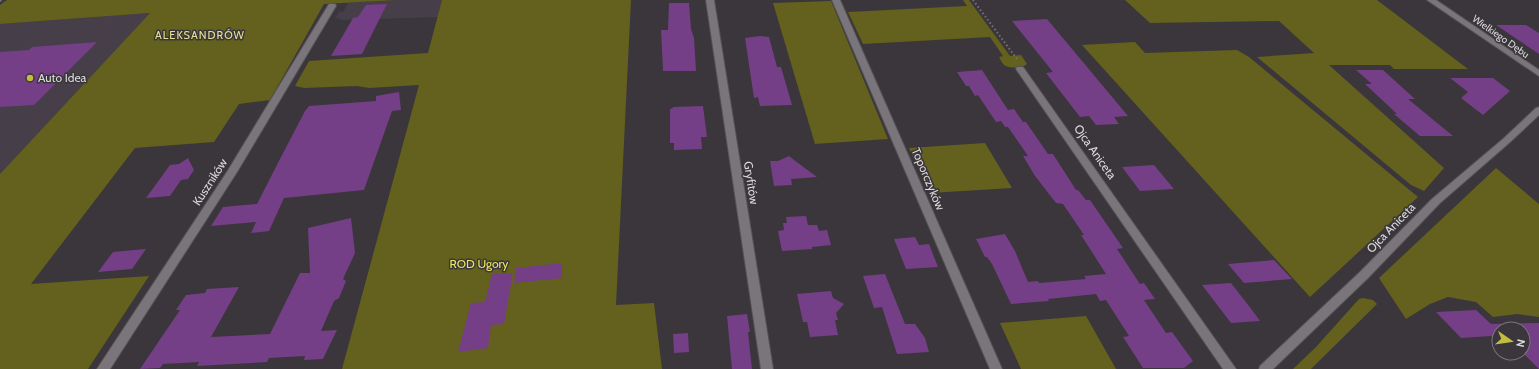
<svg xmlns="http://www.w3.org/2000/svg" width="1539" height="369" font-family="Cabin,sans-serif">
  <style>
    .built { fill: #463f49 }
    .green { fill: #64601d }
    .building { fill: #743f86 }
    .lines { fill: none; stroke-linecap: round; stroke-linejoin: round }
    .street-casing { stroke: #555256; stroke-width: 2 }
    .path { stroke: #757276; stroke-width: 2; stroke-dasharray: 1.5 2.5; stroke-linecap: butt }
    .street { fill: #79757b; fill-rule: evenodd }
    .poi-dot { fill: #c3bd3e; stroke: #3a363b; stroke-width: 1.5 }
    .labels { text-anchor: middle; stroke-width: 3; stroke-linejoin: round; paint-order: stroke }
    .far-street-label { font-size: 10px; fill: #dbd9dc; stroke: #3a363b }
    .far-neighbourhood-label { font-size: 11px; letter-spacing: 1px; fill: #e5e293; stroke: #3a363b }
    .poi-label { font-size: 12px; fill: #dbd9dc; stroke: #3a363b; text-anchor: start }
    .street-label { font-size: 12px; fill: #dbd9dc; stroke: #3a363b }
    .park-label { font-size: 12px; fill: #ede660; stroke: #3a363b }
  </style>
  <rect width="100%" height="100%" fill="#3a363b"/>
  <!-- built -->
  <g class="built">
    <polygon points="398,0 442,0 438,17 340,20 341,18 335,19 339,12 343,12 348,3"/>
    <polygon points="150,13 0,174 0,24"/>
  </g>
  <!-- green -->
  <g class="green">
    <polygon points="7,0 398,0 324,4 270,100 239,104 214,142 135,148 31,284 149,276 88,369 0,369 0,174 150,13 0,24 0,5"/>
    <polygon points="442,0 631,0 616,305 654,303 662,369 342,369 419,85 369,88 357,86 304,88 295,86 309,61 428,53"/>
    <path d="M963,0H969L1010,56L1021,55L1027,64C1023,68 1010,69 1004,65C1002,63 1000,59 999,57L1003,56L990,37L863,44L848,12L967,6Z"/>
    <polygon points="1125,0 1377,0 1468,69 1394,69 1390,65 1329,65 1444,168 1424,191 1411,185 1257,57 1314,53 1279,21 1150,23"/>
    <polygon points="831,1 888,139 815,144 773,3"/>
    <polygon points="1135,42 1145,53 1237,50 1249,57 1418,197 1310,297 1082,45"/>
    <polygon points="985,143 1012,188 930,193 909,148"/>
    <polygon points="1496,168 1539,204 1539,317 1517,314 1493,317 1476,302 1448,297 1430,304 1406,319 1379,278"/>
    <polygon points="1363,298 1373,300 1377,304 1311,369 1293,369 1316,347 1359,299"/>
    <polygon points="1086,316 1116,369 1021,369 1000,323"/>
  </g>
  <!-- building -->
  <g class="building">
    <polygon points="669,3 689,3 691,29 694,38 696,71 663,71 661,30 668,30"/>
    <polygon points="387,4 362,54 331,56 353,18 358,17 366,5"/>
    <polygon points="1047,19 1128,116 1114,117 1119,124 1096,125 1089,116 1080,117 1046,73 1053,72 1012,21"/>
    <polygon points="1496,25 1526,25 1539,33 1539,54"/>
    <polygon points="760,36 769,37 777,67 781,67 792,105 760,106 758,97 754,98 745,38"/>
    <polygon points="97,42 34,105 0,107 0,52 29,50 32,47"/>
    <polygon points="982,70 1008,110 1014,109 1023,122 1026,122 1048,154 1053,154 1076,190 1078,190 1086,200 1090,200 1123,248 1117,249 1140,284 1144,283 1155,299 1144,300 1166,333 1172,332 1193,361 1184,368 1143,368 1123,337 1129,336 1106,300 1100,301 1096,294 1048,299 1049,301 1011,304 992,264 987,257 985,257 976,239 1005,234 1015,251 1028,282 1038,281 1039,283 1086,279 1084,276 1106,274 1081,235 1084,235 1063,204 1056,203 1035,176 1023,156 1028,156 1008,127 1005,127 1001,121 996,122 978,95 975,96 969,86 966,86 957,72"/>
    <polygon points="1356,70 1383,70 1415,99 1408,99 1453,136 1420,136 1394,114 1397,114 1365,84 1372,84"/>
    <polygon points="1450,78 1493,78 1510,91 1483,115 1461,98 1468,92"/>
    <polygon points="399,92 401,110 392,111 364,190 284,198 269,231 251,233 256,222 211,226 223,207 257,204 281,157 305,111 309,106 376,101 376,96"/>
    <polygon points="703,106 707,137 701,137 702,149 674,150 674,143 670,143 670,109 673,108 673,107"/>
    <polygon points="789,156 794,160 817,177 791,179 792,185 774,186 770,161 778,161"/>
    <polygon points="188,158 194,170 188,179 181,180 170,196 146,198 170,165 179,164"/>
    <polygon points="1154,165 1174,189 1140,191 1122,167"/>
    <polygon points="806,216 808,225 817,225 819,231 827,230 831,245 812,247 812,249 782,251 778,231 784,230 783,223 787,223 786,217"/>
    <polygon points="351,218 355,253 343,279 346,281 339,298 334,301 321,331 337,330 323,359 304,360 305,356 269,358 267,362 197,366 199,362 163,364 160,368 140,369 180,310 176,310 186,295 205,293 207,289 239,287 211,337 270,334 300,273 310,273 308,228"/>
    <polygon points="915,237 919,245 929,244 938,267 906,269 894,239"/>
    <polygon points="146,249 132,269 98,272 113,252"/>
    <polygon points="1274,260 1292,279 1244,283 1228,264"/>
    <polygon points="562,263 562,278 514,283 516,268"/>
    <polygon points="513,273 504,324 491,325 488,348 458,352 471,303 485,302 492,274"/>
    <polygon points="885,274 905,324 915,324 925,338 929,352 897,354 882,307 874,308 863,276"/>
    <polygon points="1231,283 1252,310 1260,321 1231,323 1202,285"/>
    <polygon points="831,291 833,298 844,304 836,313 838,320 835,320 838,335 810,337 807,322 803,322 797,294"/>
    <polygon points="1476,310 1491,324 1539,323 1539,369 1523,353 1523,329 1499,329 1499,342 1491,336 1461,338 1436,312"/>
    <polygon points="747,314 750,332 748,332 752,369 732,369 727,316"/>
    <polygon points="688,333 689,352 674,353 673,334"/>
  </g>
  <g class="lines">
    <!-- street casing -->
    <g class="street-casing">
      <g id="street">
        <polygon points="706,0 714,0 773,369 761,369"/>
        <polygon points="832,0 840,0 1002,369 990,369"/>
        <polygon points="1427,0 1436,0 1539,70 1539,76"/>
        <polygon points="329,4 335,4 336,6 237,172 110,369 97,369 227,172"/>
        <polygon points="1017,67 1023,67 1236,369 1223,369 1016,69"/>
        <polygon points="1539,107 1539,115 1509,143 1440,203 1368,278 1273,369 1259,369 1260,366 1360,272 1432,199 1503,139 1536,108"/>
      </g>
    </g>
    <!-- path -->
    <g class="path">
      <polyline points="973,0 1017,59"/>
      <polyline points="0,1 2,0"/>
    </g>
    <!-- street -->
    <use href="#street" class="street"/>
  </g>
  <!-- markers -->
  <circle class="poi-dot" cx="30" cy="78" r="4"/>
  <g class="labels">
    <!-- far-street labels -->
    <g class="far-street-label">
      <text transform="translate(1501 36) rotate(35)" y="4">Wielkiego Dębu</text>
    </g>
    <!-- far-neighbourhood labels -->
    <g class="far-neighbourhood-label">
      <text x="200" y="39">ALEKSANDRÓW</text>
    </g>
    <!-- poi labels -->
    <g class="poi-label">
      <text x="38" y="82">Auto Idea</text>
    </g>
    <!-- street labels -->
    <g class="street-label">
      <text transform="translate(1095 152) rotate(55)" y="4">Ojca Aniceta</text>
      <text transform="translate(928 179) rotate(67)" y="4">Toporczyków</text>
      <text transform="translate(210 182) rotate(-57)" y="4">Kuszników</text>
      <text transform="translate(751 183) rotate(81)" y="4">Gryfitów</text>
      <text transform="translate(1391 228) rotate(-46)" y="4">Ojca Aniceta</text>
    </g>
    <!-- park labels -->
    <g class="park-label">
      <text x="479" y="268">ROD Ugory</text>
    </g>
  </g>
  <!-- north arrow -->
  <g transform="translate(1511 341) rotate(103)"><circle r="19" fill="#3a363b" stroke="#7a777b"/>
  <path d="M0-3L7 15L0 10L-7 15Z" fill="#c3bd3e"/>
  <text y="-6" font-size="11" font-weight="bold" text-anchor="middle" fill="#dbd9dc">N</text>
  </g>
</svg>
